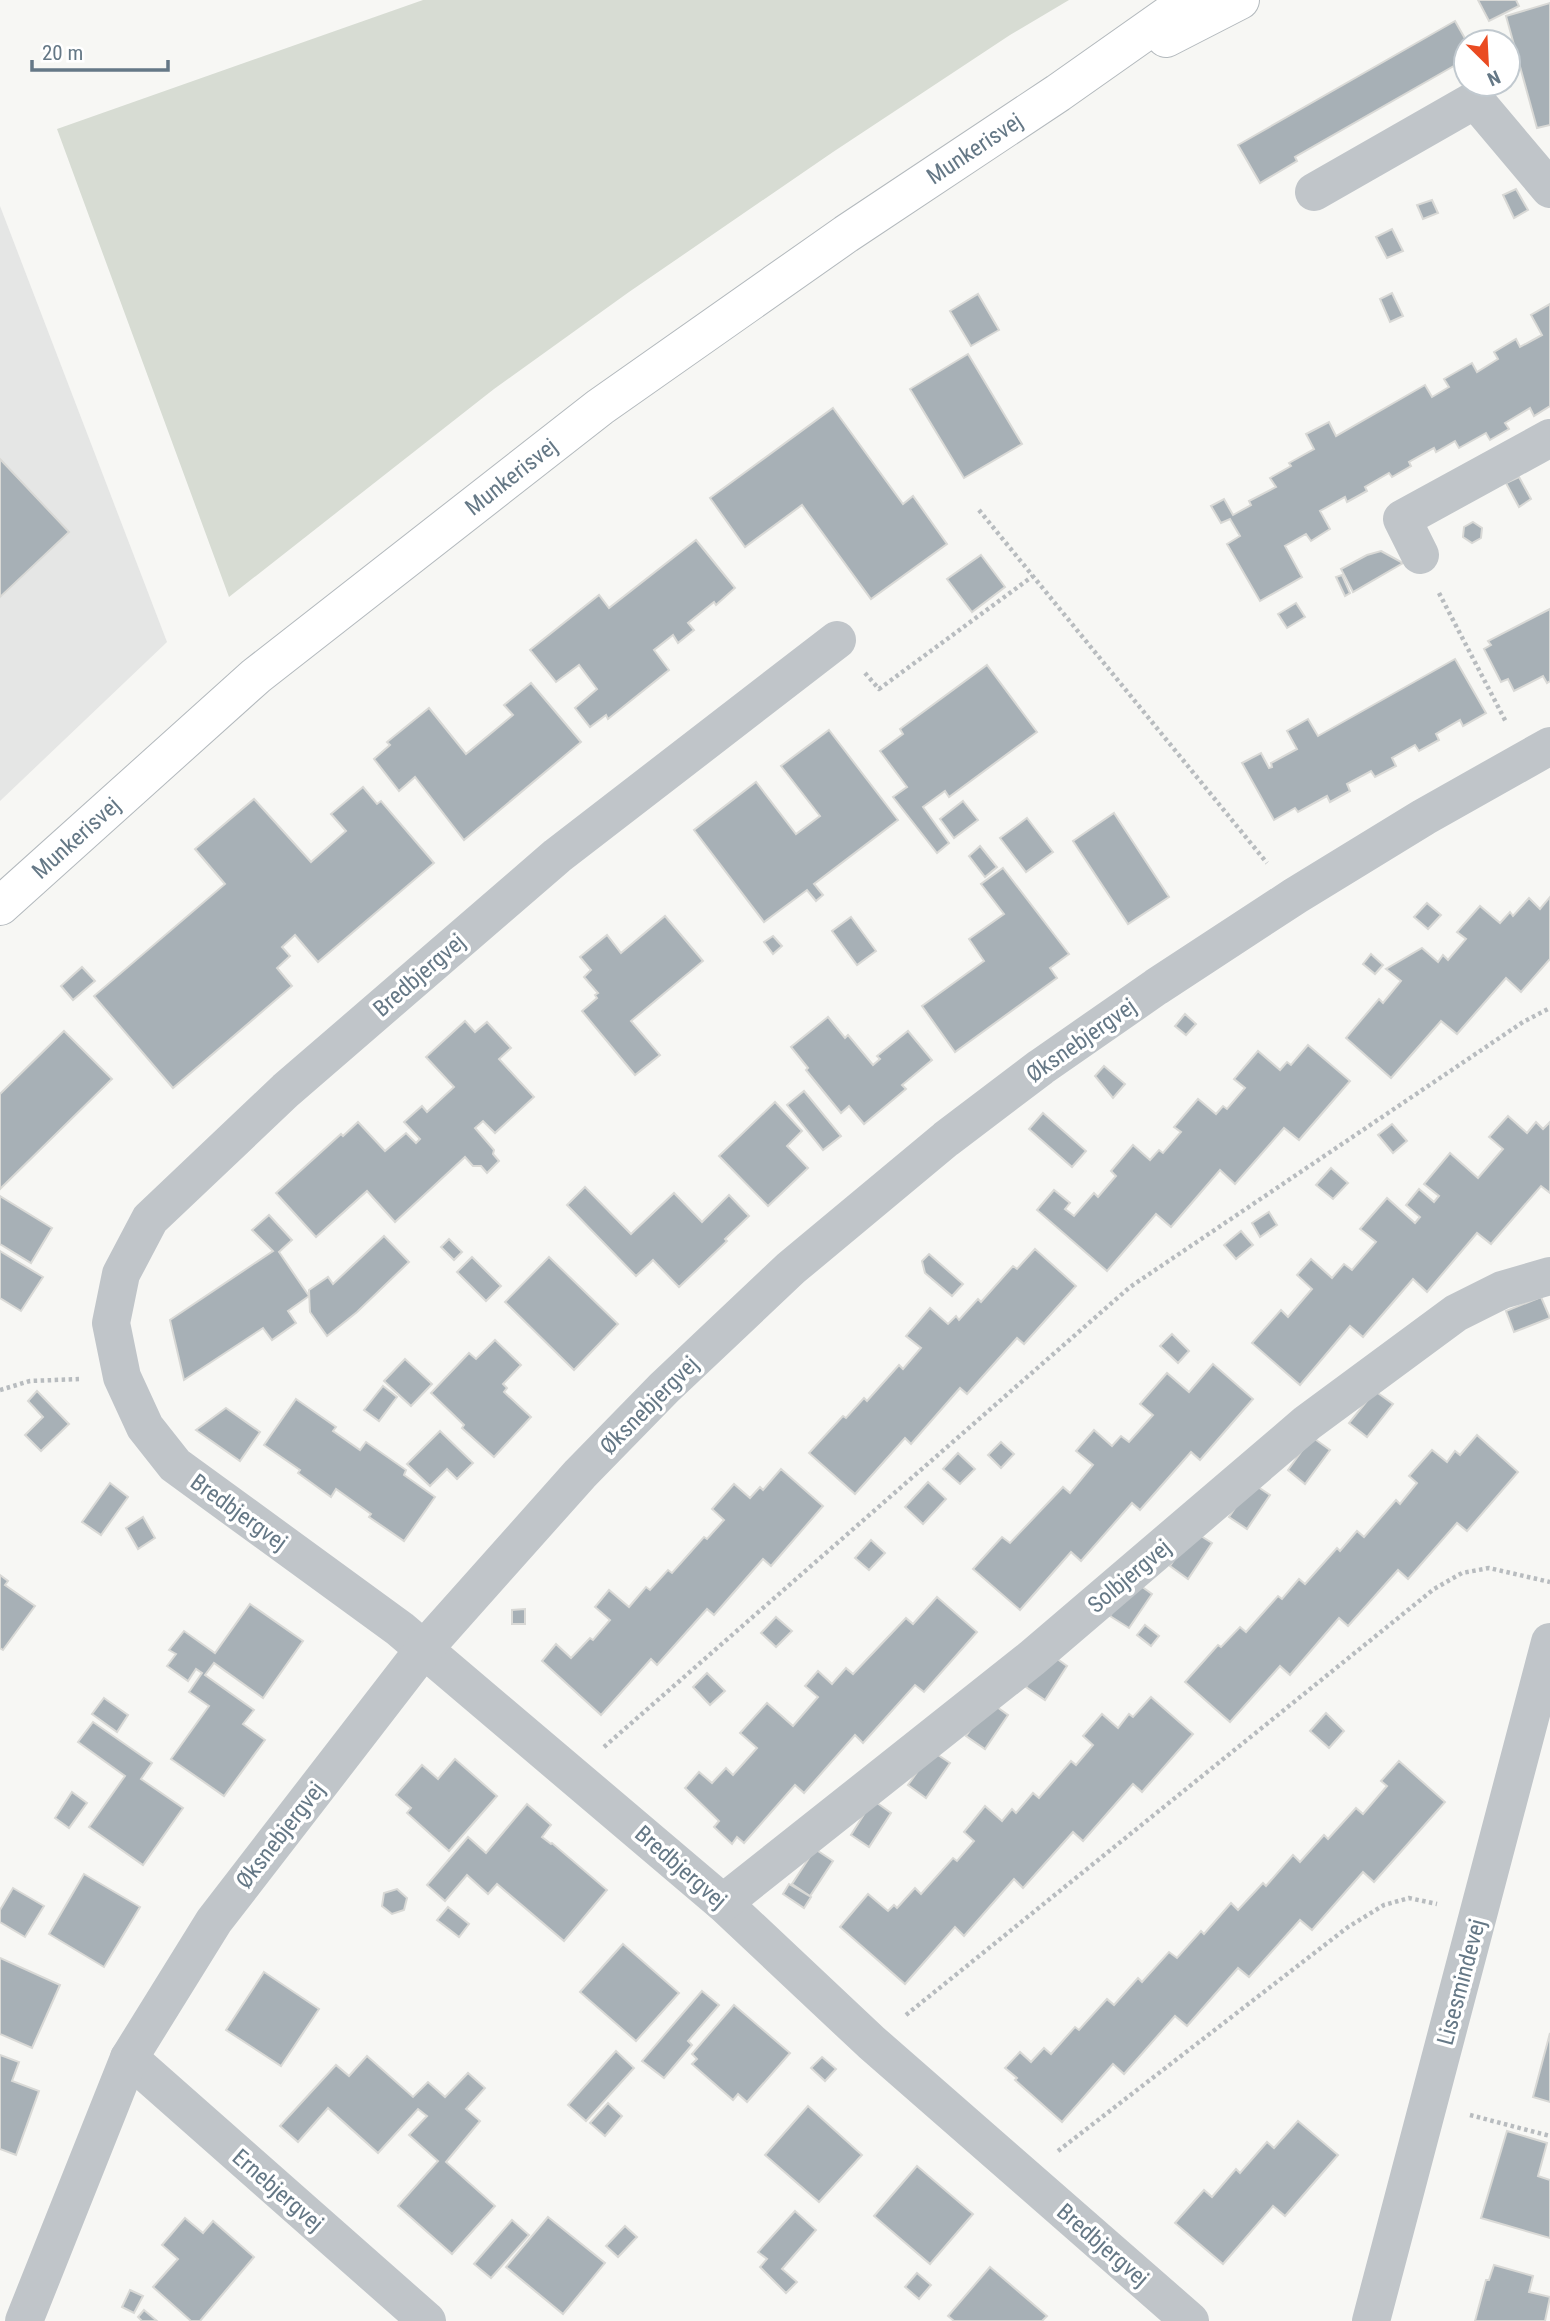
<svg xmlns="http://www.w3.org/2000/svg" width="1550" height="2321" font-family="'Roboto Condensed',sans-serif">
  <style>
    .built { fill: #e5e6e5 }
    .green { fill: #d7dcd3 }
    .building { fill: #a7b0b6; stroke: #d9d9d6; stroke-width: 2 }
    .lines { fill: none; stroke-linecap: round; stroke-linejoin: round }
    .major-casing { stroke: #b3b9bd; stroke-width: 40 }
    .path { stroke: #b8bcbf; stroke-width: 4.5; stroke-dasharray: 3.5 3.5; stroke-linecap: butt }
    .minor { stroke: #c0c5c9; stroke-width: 38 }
    .major { stroke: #fff; stroke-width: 38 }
    .labels { text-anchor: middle; stroke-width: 7; stroke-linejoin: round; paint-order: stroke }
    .street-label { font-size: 23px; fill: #657886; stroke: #fff }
  </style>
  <rect width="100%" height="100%" fill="#f7f7f4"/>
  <!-- built -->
  <polygon class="built" points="0,206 167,642 0,801"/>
  <!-- green -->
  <polygon class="green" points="423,0 1069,0 1010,35 833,152 629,292 494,389 229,597 57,129"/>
  <!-- building -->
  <g class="building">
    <polygon points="1478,0 1516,0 1519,6 1489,21"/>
    <polygon points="1550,3 1550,125 1537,128 1506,16"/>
    <polygon points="1455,21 1467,42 1466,59 1295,157 1297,161 1260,183 1238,145"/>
    <polygon points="1516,189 1528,210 1514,218 1503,195"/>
    <polygon points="1432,200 1438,213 1423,219 1417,205"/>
    <polygon points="1392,229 1403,251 1387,258 1376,237"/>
    <polygon points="1392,293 1403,316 1390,322 1380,299"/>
    <polygon points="978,294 999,330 971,346 950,311"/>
    <polygon points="1550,304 1550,406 1534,416 1530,408 1505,423 1509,429 1490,440 1486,433 1459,448 1455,441 1436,452 1434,448 1409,462 1411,466 1392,477 1389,473 1365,487 1367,491 1347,502 1345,497 1320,511 1330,529 1311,541 1306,534 1285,546 1302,577 1260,601 1227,544 1240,536 1230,519 1221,523 1211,506 1224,499 1233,515 1251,505 1249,501 1276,487 1270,478 1291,466 1289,463 1314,449 1306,434 1329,422 1336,436 1425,385 1432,397 1449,387 1444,379 1472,363 1477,372 1498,359 1494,352 1516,339 1520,347 1542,335 1531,315"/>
    <polygon points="968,354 1022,444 964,478 910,389"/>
    <polygon points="833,408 903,504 913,496 947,544 871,599 802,505 745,547 710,498"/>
    <polygon points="0,459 69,532 0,597"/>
    <polygon points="1519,477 1531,499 1519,507 1506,483"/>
    <polygon points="1473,522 1482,528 1481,538 1472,543 1463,537 1464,527"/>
    <polygon points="696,540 735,588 716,605 714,602 688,623 694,630 678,643 673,635 654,650 669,670 608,719 606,715 590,727 575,708 597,689 579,665 556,682 530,650 599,595 609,608"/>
    <polygon points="1381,551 1403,563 1353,592 1341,569 1367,555"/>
    <polygon points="981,555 1005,587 972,612 947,579"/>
    <polygon points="1342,575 1350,593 1345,596 1336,577"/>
    <polygon points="1296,603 1305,617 1287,628 1278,614"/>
    <polygon points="1550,609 1550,681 1547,683 1543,676 1514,691 1508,679 1501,682 1484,649 1491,645 1488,641"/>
    <polygon points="1455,659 1486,713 1463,726 1460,720 1436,734 1439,740 1419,751 1415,745 1392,758 1396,766 1375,777 1371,771 1347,784 1350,791 1330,802 1327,796 1298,812 1295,808 1274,820 1242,763 1261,753 1269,768 1272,767 1271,763 1297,749 1287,731 1308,719 1318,736"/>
    <polygon points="987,665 1037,732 949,797 945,791 923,807 949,843 937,853 893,797 907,787 880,751 903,734 900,729"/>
    <polygon points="531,683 581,742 464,840 415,777 399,791 374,759 390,745 387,742 429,708 466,754 513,715 504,705"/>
    <polygon points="829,730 898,820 814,884 823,895 816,901 807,890 764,922 694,830 756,782 796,834 820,816 781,766"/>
    <polygon points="363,787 377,804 381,801 434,863 318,962 295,935 282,947 290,956 277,968 292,986 173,1088 94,996 225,884 195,849 254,799 311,862 346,831 331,814"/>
    <polygon points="963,801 978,820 954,838 940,819"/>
    <polygon points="1114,813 1169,897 1128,924 1073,841"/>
    <polygon points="1027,818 1053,852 1026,872 1000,838"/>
    <polygon points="980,846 997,867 985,877 969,856"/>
    <polygon points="1003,868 1069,954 1050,968 1057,978 955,1052 922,1006 984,961 969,939 1004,914 981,884"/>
    <polygon points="1550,897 1550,959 1521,992 1506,978 1457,1034 1441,1021 1391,1078 1346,1038 1379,999 1383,1003 1401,981 1386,969 1422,948 1438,962 1443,955 1448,960 1466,939 1457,932 1480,906 1500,923 1510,912 1513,916 1529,898 1540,909"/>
    <polygon points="1427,903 1441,915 1428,929 1414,917"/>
    <polygon points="665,916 703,961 631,1021 660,1055 635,1075 582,1011 597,998 595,995 598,993 584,977 591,970 580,957 607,935 621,953"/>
    <polygon points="851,917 876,951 857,965 832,931"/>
    <polygon points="773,936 782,946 773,954 764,942"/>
    <polygon points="1371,954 1383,965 1375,974 1363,964"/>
    <polygon points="82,967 95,981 73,1000 61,986"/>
    <polygon points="1185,1014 1196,1024 1186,1035 1175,1026"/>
    <polygon points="828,1017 845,1038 848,1035 873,1065 880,1059 877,1056 908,1031 932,1060 902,1085 906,1089 864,1124 849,1106 841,1113 806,1070 808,1068 791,1047"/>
    <polygon points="465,1021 475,1032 487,1022 511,1048 499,1059 534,1097 495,1133 483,1121 475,1128 494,1150 493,1154 499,1161 487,1173 481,1166 473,1166 465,1157 395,1222 367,1191 316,1237 276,1193 341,1134 343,1136 358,1122 385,1151 406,1133 416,1143 420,1139 404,1122 422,1106 427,1112 454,1087 426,1057"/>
    <polygon points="64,1031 112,1079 0,1189 0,1094"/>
    <polygon points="1308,1045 1350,1081 1299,1140 1284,1128 1235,1184 1220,1170 1171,1227 1156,1214 1107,1271 1037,1210 1054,1190 1070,1203 1065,1209 1074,1216 1094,1193 1098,1197 1116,1176 1111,1171 1133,1145 1150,1160 1159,1150 1163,1153 1181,1132 1174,1127 1198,1099 1216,1114 1223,1106 1227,1109 1245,1088 1234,1079 1258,1051 1280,1070 1287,1062 1291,1065"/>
    <polygon points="1104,1066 1125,1084 1113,1098 1095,1076"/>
    <polygon points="804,1091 841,1136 823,1150 787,1105"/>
    <polygon points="775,1102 802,1131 787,1146 808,1168 768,1206 719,1156"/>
    <polygon points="1043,1113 1086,1151 1072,1167 1029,1129"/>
    <polygon points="1508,1116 1527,1133 1536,1122 1543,1129 1550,1122 1550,1193 1541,1186 1491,1244 1477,1233 1427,1292 1413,1279 1363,1337 1350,1326 1300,1385 1252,1343 1281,1310 1288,1317 1312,1289 1297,1275 1311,1259 1332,1278 1344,1264 1352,1270 1376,1242 1360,1229 1387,1198 1415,1223 1420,1217 1406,1205 1419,1189 1434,1202 1439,1196 1424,1184 1450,1153 1478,1178 1503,1149 1489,1137"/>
    <polygon points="1392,1124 1407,1141 1393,1153 1378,1135"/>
    <polygon points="1331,1168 1348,1183 1333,1199 1316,1185"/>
    <polygon points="585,1187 631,1234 674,1193 702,1222 729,1195 749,1216 725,1239 727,1241 679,1287 653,1260 636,1276 567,1205"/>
    <polygon points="0,1196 52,1228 31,1263 0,1244"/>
    <polygon points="1269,1212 1277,1225 1260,1237 1252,1223"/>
    <polygon points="269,1215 292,1240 279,1252 309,1296 288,1311 296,1323 272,1340 263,1328 184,1380 170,1320 273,1251 252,1230"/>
    <polygon points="1241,1231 1253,1245 1236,1259 1224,1245"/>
    <polygon points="384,1236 409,1262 357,1312 327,1336 310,1312 309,1290 328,1277 333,1284"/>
    <polygon points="449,1239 462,1252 454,1260 441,1247"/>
    <polygon points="1035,1249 1076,1286 1024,1344 1017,1338 967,1394 960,1388 911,1444 905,1438 855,1494 809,1453 843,1416 846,1418 864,1398 867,1401 899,1365 903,1369 921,1348 906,1336 930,1308 948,1324 956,1316 959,1320 978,1299 981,1302 1013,1266 1017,1269"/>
    <polygon points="0,1251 43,1277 21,1311 0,1298"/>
    <polygon points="929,1254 963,1284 952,1296 925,1273 922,1261"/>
    <polygon points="472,1257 501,1286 486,1301 457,1272"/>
    <polygon points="549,1257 618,1324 574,1370 505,1302"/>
    <polygon points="1541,1297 1550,1318 1514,1332 1506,1311"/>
    <polygon points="1172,1334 1189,1351 1178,1363 1160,1346"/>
    <polygon points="495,1340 521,1365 503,1384 507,1388 504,1392 531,1417 494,1457 462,1428 464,1425 431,1393 469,1353 476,1359"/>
    <polygon points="405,1359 432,1384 411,1406 384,1381"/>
    <polygon points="1213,1364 1253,1399 1200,1460 1191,1452 1140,1510 1132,1503 1081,1561 1071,1552 1020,1610 973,1569 1002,1537 1010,1543 1063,1487 1070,1493 1093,1465 1076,1451 1094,1430 1112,1446 1121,1436 1129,1442 1153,1415 1140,1404 1167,1373 1189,1392"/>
    <polygon points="383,1386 397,1397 379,1421 364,1410"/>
    <polygon points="37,1391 69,1424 41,1451 25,1435 43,1417 28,1401"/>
    <polygon points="1375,1391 1393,1404 1367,1437 1349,1423"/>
    <polygon points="296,1399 336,1427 333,1431 360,1450 366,1442 406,1470 404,1475 435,1497 404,1541 369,1517 371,1514 336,1489 331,1497 298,1473 300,1470 264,1445"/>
    <polygon points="226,1408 260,1432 240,1461 196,1430"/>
    <polygon points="440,1431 473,1463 457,1479 447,1469 430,1486 407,1464"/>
    <polygon points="1477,1435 1518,1472 1467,1531 1457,1523 1408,1579 1398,1570 1348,1626 1339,1618 1290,1675 1280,1666 1230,1722 1185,1682 1218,1645 1221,1647 1240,1627 1246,1632 1278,1596 1282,1599 1299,1579 1305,1584 1337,1548 1340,1551 1357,1531 1364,1537 1396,1500 1400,1504 1417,1483 1409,1476 1432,1450 1447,1462 1455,1451 1460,1455"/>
    <polygon points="1312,1437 1330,1450 1305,1484 1288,1470"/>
    <polygon points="1001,1442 1014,1454 1001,1468 988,1455"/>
    <polygon points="958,1453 975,1469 960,1484 943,1469"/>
    <polygon points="781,1469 823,1506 771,1566 763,1559 714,1615 707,1609 657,1665 651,1659 601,1715 542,1661 556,1644 571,1658 590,1638 593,1640 610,1620 595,1607 609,1590 629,1607 646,1587 650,1590 668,1570 672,1573 704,1537 707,1539 724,1520 712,1509 734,1484 750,1498 760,1487 763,1490"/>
    <polygon points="928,1482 946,1499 923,1524 905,1507"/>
    <polygon points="110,1483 128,1497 101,1535 82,1522"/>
    <polygon points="1252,1483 1270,1495 1247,1529 1229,1517"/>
    <polygon points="143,1517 155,1538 138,1549 126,1528"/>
    <polygon points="1193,1531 1212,1543 1188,1579 1170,1566"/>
    <polygon points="871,1540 885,1553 869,1570 855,1558"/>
    <polygon points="0,1575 8,1581 5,1585 35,1606 3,1650 0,1648"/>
    <polygon points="1134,1581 1152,1594 1129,1628 1110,1616"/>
    <polygon points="937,1597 977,1632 924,1692 915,1685 863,1743 855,1735 804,1793 795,1785 744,1843 737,1837 732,1844 714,1827 719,1821 685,1788 699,1772 712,1783 726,1768 733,1775 757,1748 740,1733 767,1703 793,1726 818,1697 805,1686 818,1671 832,1684 846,1668 853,1674 906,1618 913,1624"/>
    <polygon points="250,1604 303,1641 263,1698 214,1663 205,1675 254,1710 243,1724 265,1740 224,1796 171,1759 209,1706 189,1692 202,1673 196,1669 188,1681 167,1666 176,1654 169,1650 184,1631 215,1653"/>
    <polygon points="525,1609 525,1624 512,1624 512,1610"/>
    <polygon points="776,1617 792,1631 776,1647 761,1633"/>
    <polygon points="1145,1625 1159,1636 1151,1646 1137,1635"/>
    <polygon points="1049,1653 1067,1666 1045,1700 1026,1687"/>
    <polygon points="707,1673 725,1691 710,1705 693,1687"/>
    <polygon points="1151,1697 1193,1734 1142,1792 1133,1784 1083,1841 1073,1832 1023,1888 1014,1879 964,1936 955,1927 905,1984 840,1927 868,1894 888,1911 894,1905 897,1908 915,1888 921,1894 953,1858 957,1861 974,1841 964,1832 985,1806 1002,1821 1012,1809 1016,1813 1033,1793 1039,1798 1071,1761 1076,1765 1093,1745 1083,1736 1102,1714 1118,1728 1129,1714 1133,1717"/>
    <polygon points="104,1698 128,1715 117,1732 92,1714"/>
    <polygon points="990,1702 1008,1715 985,1749 966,1736"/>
    <polygon points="1326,1713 1344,1731 1329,1748 1310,1731"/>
    <polygon points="93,1722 152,1763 141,1779 183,1808 143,1865 89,1827 125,1776 78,1742"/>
    <polygon points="932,1751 950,1763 926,1798 908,1785"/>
    <polygon points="455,1759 497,1796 449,1851 407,1813 411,1808 396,1795 422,1765 438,1779"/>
    <polygon points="1399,1761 1445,1802 1374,1882 1363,1872 1312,1930 1300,1920 1249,1977 1238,1968 1187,2026 1175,2016 1124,2074 1113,2064 1062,2122 1015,2080 1017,2078 1005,2068 1020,2052 1031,2062 1044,2048 1051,2054 1075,2027 1079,2030 1107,1999 1114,2005 1138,1978 1142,1982 1169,1952 1177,1958 1201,1931 1204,1934 1231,1903 1238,1910 1263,1883 1266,1886 1293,1855 1300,1862 1324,1835 1328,1839 1356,1808 1363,1814 1387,1786 1381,1781"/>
    <polygon points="72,1792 87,1803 69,1828 55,1818"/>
    <polygon points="873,1800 891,1813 869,1847 851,1835"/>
    <polygon points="527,1804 551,1825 542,1837 551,1844 552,1843 607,1890 564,1941 497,1884 488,1894 467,1875 445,1901 427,1885 468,1837 486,1853"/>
    <polygon points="815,1849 833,1861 810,1896 792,1884"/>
    <polygon points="84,1874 140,1907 104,1967 49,1934"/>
    <polygon points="789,1884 811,1897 804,1908 783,1894"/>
    <polygon points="13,1888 44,1906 25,1937 0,1922 0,1910"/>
    <polygon points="397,1889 407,1898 404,1910 392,1914 382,1906 384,1893"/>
    <polygon points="448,1907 469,1924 459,1937 437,1920"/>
    <polygon points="623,1944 679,1993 636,2041 580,1992"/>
    <polygon points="0,1958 60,1985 32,2048 0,2034"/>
    <polygon points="264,1972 319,2009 281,2066 226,2030"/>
    <polygon points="702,1991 719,2005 688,2041 692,2045 664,2078 642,2061"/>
    <polygon points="734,2005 790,2053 747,2102 738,2094 733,2100 692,2064 697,2059 692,2054"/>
    <polygon points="1550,2033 1550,2102 1533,2097"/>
    <polygon points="616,2051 634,2068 586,2121 568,2105"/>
    <polygon points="0,2055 19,2062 12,2081 39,2091 16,2155 0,2149"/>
    <polygon points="367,2056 413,2097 428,2082 445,2097 468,2073 485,2088 466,2109 480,2121 446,2162 495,2206 452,2254 398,2206 438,2161 409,2135 427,2116 418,2109 378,2153 328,2108 298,2142 280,2126 336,2065 349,2076"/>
    <polygon points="822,2057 836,2069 825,2081 811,2068"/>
    <polygon points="608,2103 622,2116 605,2136 590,2123"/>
    <polygon points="808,2106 862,2155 819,2202 765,2155"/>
    <polygon points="1298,2121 1338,2155 1285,2216 1273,2206 1223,2264 1175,2223 1204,2190 1212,2197 1236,2169 1240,2173 1267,2142 1274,2148"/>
    <polygon points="1507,2131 1547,2143 1538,2176 1550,2180 1550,2238 1481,2218"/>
    <polygon points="917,2166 973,2214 930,2264 874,2216"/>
    <polygon points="795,2211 816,2230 782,2269 797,2282 786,2293 760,2267 767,2259 758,2252"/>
    <polygon points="548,2217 605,2263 563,2314 506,2267"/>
    <polygon points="185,2218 203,2233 213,2221 254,2257 200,2321 191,2321 153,2287 178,2259 162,2245"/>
    <polygon points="512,2220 529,2235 491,2278 474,2264"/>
    <polygon points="625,2226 637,2237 618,2257 606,2246"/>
    <polygon points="1494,2265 1533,2276 1529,2292 1550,2297 1545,2321 1475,2321 1486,2280 1489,2280"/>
    <polygon points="990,2267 1047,2316 1042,2321 954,2321 948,2316"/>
    <polygon points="917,2273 931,2285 919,2299 905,2287"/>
    <polygon points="130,2290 143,2296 134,2313 122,2307"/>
    <polygon points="144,2310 157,2321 142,2321 138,2317"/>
  </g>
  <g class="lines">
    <!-- major casing -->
    <g class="major-casing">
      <g id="major">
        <polyline points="1166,38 1240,0"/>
        <path id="s1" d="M0,906L256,676L600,407L846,234L1058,93L1190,0"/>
      </g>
    </g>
    <!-- path -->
    <g class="path">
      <polyline points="979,510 1267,863"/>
      <polyline points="1439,593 1506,722"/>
      <polyline points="865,673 879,689 1033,576"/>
      <polyline points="0,1390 30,1381 79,1379"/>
      <polyline points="604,1747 1130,1287 1523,1022 1550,1008"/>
      <polyline points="906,2015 1434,1589 1462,1573 1489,1568 1550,1582"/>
      <polyline points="1470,2115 1550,2136"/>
      <polyline points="1058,2151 1348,1927 1384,1905 1409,1898 1437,1904"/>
    </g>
    <!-- minor -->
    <g class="minor">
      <polyline points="1314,192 1475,100 1550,189"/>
      <polyline points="1420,555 1402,519 1550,438"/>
      <polyline points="837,640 557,856 286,1090 150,1219 121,1274 111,1323 122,1377 145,1427 175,1465 400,1629 723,1903 872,2043 1190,2321"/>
      <polyline points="723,1903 1032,1658 1307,1423 1456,1313 1502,1290 1550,1276"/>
      <polyline points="129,2058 427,2321"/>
      <polyline points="24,2321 129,2058 214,1921 424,1649 580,1474 664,1388 791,1268 946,1139 1041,1067 1156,987 1295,896 1424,817 1550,746"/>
      <polyline points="1371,2321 1550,1642"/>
    </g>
    <!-- major -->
    <use href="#major" class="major"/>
  </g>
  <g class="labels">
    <!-- street labels -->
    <g class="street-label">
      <text dy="8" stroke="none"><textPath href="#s1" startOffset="1236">Munkerisvej</textPath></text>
      <text dy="8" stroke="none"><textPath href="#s1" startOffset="668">Munkerisvej</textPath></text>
      <text dy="8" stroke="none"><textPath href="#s1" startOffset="102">Munkerisvej</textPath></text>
      <text transform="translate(419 975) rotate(-41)" y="8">Bredbjergvej</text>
      <text transform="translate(1081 1040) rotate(-35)" y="8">Øksnebjergvej</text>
      <text transform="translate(649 1405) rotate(-45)" y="8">Øksnebjergvej</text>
      <text transform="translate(239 1512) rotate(36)" y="8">Bredbjergvej</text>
      <text transform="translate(1129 1576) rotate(-40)" y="8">Solbjergvej</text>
      <text transform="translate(280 1835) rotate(-52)" y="8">Øksnebjergvej</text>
      <text transform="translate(681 1867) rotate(41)" y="8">Bredbjergvej</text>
      <text transform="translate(1461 1982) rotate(-75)" y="8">Lisesmindevej</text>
      <text transform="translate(278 2190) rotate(41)" y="8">Ernebjergvej</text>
      <text transform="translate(1103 2245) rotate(41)" y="8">Bredbjergvej</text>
    </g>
  </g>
  <!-- north arrow -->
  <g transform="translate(1487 63) rotate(156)"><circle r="33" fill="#ffffff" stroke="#c1c9cf" stroke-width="2"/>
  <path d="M0-5L12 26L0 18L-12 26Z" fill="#ea4b22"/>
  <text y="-10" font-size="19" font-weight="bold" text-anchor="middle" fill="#657886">N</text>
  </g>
  <!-- scale -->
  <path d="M32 60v10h136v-10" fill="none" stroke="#657886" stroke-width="3.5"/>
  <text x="42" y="60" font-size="21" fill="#657886" stroke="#ffffff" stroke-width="5" paint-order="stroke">20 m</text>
</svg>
